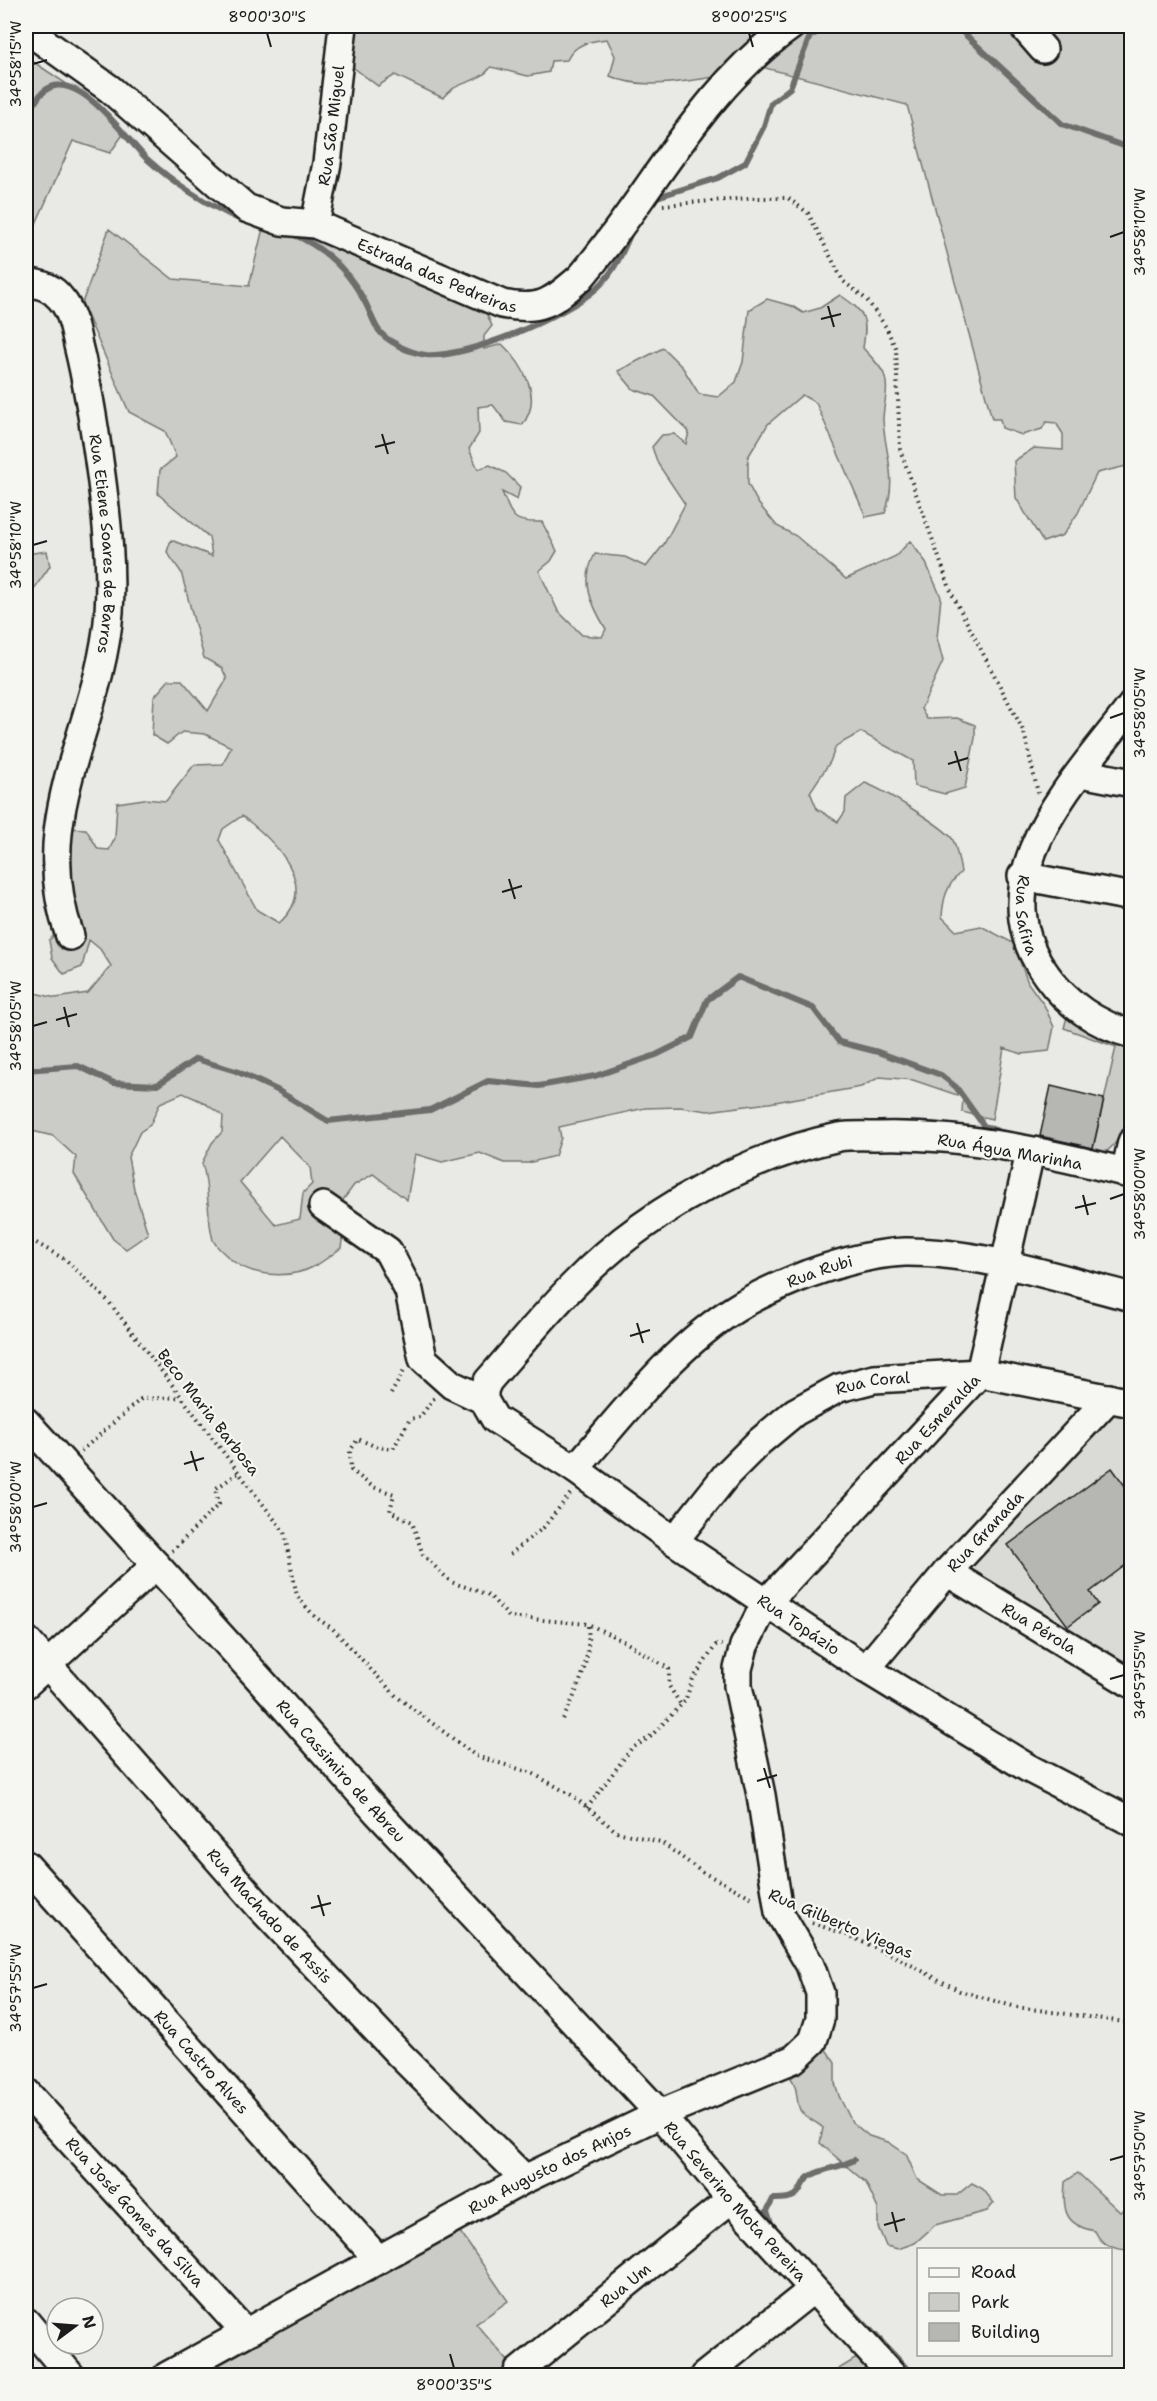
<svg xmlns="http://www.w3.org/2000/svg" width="1157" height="2401" font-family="'Shantell Sans',sans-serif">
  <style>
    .built { fill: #dadad6 }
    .green { fill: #cbcbc7; stroke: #747472; stroke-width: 1.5; fill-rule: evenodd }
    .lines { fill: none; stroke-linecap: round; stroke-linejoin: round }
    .stream { stroke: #6d6d6c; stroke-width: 6 }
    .building { fill: #b6b6b3; stroke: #1c1c1c; stroke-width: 1.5 }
    .minor-casing { stroke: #1c1c1c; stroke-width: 32 }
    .path { stroke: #1c1c1c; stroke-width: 4; stroke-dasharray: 1.5 4.5; stroke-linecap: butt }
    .minor { stroke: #f6f6f2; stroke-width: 27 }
    .ticks { fill: none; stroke: #1c1c1c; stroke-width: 2 }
    .labels { text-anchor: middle; stroke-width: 4.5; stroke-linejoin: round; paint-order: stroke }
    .street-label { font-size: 16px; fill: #1c1c1c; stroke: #f6f6f2 }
    .neatline { fill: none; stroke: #1c1c1c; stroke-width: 2 }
    .ticks-label { font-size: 15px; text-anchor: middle; fill: #1c1c1c }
  </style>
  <rect width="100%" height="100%" fill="#e9e9e5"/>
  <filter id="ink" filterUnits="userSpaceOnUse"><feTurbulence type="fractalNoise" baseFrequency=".0167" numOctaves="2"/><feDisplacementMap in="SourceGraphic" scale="12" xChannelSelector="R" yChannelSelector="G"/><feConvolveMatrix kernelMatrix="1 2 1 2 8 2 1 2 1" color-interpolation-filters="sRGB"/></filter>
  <g filter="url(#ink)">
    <!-- built -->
    <polygon class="built" points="1122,1412 1132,1415 1131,1670 976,1575 973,1561 1112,1413"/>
    <!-- green -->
    <g class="green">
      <path d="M354,26H1131V465L1097,473L1078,513L1063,535L1043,542L1016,498L1014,461L1034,448L1063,450V434L1056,423L1046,422L1042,429L1022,435L1002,428L1000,419H992L907,105L735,60L721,76C687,81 642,91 610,76L615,56L607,39C590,41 574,44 567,60L551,61L549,72L528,76L491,67C479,84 454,81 443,98L395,75L378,86L350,65Z"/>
      <polygon points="26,57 94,102 124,133 110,153 73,141 30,237 26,260"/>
      <path d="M263,228L315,234L485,310L492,326L484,336V349L502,344C523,364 544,398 522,425L506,422L493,405L478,407L479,433L469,449L478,469L490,465L506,473L520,487L517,500L502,492C513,518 512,523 542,522L557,551L551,561L539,571L558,611L582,635L602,637L606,629C591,604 580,581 595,554L625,557L646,567L664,544L685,504L658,464L652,447L662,435L674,434L686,444L689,432L654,396L633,389L618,371L663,348L683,368L699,394L718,397L736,382L743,362L749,310L767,299L792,306L803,313L820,308L840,295C865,312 868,317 863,348C869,355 880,365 884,374C890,390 883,404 883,420C885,454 898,478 885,513L866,517L816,403L802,395L768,424L748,457V484L758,503L777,526L796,536L846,579L896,556L910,541L925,561L941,597L937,638L943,661L921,709L927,719L957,718L975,725V738L965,788L945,794L914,786L913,761L861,732L836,746L830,762L810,792L817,809L838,822L845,812L846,798L865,783C878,787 947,828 953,840C957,849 959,862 961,872C947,885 943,898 942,917L956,931L981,926L1013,943L1028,983L1044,1005L1054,1027L1049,1051L1022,1054L1004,1048L992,1119L962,1112L963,1097L913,1080L880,1077L861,1087L769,1103L708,1111L680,1107L645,1108L559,1127L561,1138L555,1156L528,1163H504L480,1153L442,1162L415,1154L407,1200L373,1174L354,1185L338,1207L343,1233L341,1248C333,1254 324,1261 315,1266C289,1280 249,1277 228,1257C223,1252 216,1247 213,1240C206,1215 210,1188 202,1163L212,1143L222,1132L223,1116L203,1102L183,1093L160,1103L150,1125L140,1132L128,1157L134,1189L148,1234L126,1249L113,1239L74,1174L76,1157L53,1136L32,1131L26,1126V991L56,998L88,993L111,966L100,949L89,940L82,967L64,974L52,958L49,940L64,926L43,866L63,860L67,828L86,829L98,849L109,850L115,838L117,803L144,799L166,801L194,765L223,764L231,747L205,734L182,732L167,744L152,735L154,697L169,680H182L208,711L227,679L222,668L204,658L181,572L167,552L171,540L212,556L209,537L158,494L160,470L176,457L165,431L129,412L82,303L109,229L173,279L249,286ZM242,816C274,840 322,886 279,923L257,910L219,840L223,829ZM280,1136L310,1167L312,1184L303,1193L300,1219L276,1225L240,1182Z"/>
      <polygon points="47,551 50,566 29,596 26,612 26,554"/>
      <path d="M1068,1013L1131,1045C1131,1082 1138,1147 1091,1158L1116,1047L1064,1028Z"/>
      <path d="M825,2048L835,2063V2083L839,2096L852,2122L869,2136L888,2142L906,2154L917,2179L942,2195H957L972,2183L983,2189L994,2203L987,2211L935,2225L915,2243L898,2249L886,2246L878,2227V2209L866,2183L820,2143L823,2128C816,2121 804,2118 800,2110C795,2098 799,2089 791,2078Z"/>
      <path d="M1078,2173L1120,2212L1131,2206V2256L1127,2250C1111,2248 1102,2246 1095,2231C1063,2225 1063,2209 1065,2182Z"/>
      <polygon points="458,2229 508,2301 476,2324 520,2375 194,2376"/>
      <polygon points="865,2353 885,2376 827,2376"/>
    </g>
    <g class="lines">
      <!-- stream -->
      <g class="stream">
        <polyline points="956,26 1062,124 1132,149"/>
        <path d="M26,121C27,114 32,107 36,101C67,50 125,139 147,159C177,186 206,204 243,221"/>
        <polyline points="657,197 718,178 745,163 764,126 771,103 790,88 810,36 830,26"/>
        <path d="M290,233C323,246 348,270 365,302C375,321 374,333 396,344C403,349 417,354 426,355C468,358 566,316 597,288C614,273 624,250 632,230"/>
        <polyline points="26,1070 78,1066 114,1083 157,1085 196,1059 236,1071 277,1090 328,1121 430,1110 488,1081 539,1086 595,1076 656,1055 692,1037 707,1000 738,977 813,1008 839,1042 878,1052 941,1075 956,1087 984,1126 1001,1132"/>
        <path d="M772,2226L767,2211L773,2199C810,2200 793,2184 814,2174C827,2168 841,2167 854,2160"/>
        <polyline points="841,2299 914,2376"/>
      </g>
    </g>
    <!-- building -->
    <g class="building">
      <polygon points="1051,1086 1104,1099 1093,1148 1040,1136"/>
      <polygon points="1112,1468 1131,1494 1131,1561 1090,1592 1098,1604 1068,1626 1008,1545"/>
    </g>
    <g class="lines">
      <!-- minor casing -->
      <g class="minor-casing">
        <g id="minor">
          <polyline points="1023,26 1043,49"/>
          <path id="s1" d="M26,29L110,89L246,208L281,221L315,224L502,304C540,312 552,302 580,278C652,194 699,91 791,26"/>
          <path id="s2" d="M315,224L327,163L343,26"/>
          <path id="s3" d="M26,283C40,283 52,287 61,299C72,311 75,330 78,345C89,389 95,431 101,475C107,520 112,566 109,612C100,727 27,817 70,936"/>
          <path id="s4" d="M1132,705C1075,781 975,878 1047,976C1067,1004 1097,1025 1132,1034"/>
          <polyline points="1081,773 1132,783"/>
          <polyline points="1022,876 1132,897"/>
          <polyline points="1125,1173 1132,1142"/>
          <path id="s5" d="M1132,1174C1051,1153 964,1134 880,1136C867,1136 852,1135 839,1137C768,1152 697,1186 638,1229C580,1270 534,1329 488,1381L484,1390V1400L495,1419L575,1469L674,1541L866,1669L1028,1768L1132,1822"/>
          <polyline points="323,1206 388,1251 409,1291 423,1359 452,1385 484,1400"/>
          <path id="s6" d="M26,1422L265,1685L377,1812L660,2114L731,2199L893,2376"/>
          <path id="s7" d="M575,1469C625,1412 673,1347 738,1307C760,1293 785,1283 808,1274C839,1263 872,1253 905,1252C979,1251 1060,1279 1132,1297"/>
          <path id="s8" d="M674,1541L727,1474L759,1442L795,1412L839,1388L874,1379L980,1373L1132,1403"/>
          <path id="s9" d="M947,1572L1132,1684"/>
          <path id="s10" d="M26,1640L260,1907L401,2056L525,2179"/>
          <path id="s11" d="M866,1669L947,1572L1109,1398"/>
          <polyline points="26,1684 156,1565"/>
          <path id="s12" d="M26,1865L377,2258"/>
          <path id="s13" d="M26,2092L245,2332"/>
          <polyline points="26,2322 71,2376"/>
          <path id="s14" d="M518,2372L731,2199"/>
          <path id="s15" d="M167,2376L525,2179L660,2114L794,2059L813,2041L820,2019V1993L810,1965L779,1912L761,1795L738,1686V1669L744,1646L765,1604L980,1373L1030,1153"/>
          <polyline points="704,2376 812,2290"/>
        </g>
      </g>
      <!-- path -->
      <g class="path">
        <polyline points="663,205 749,198 788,198 808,213 843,281 867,300 886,327 896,349 900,449 952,594 1024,732 1038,793"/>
        <polyline points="26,1237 66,1260 109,1302 284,1532 297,1596 315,1617 333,1629 396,1696 476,1756 532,1773 573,1796 617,1832 661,1842 702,1872 753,1898"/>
        <polyline points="391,1394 404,1371"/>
        <polyline points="434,1398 420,1417 410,1419 393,1449 377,1447 358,1439 350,1451 351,1470 373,1487 394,1494 390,1511 412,1522 423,1555 451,1582 489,1595 509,1617 588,1624 627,1643 669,1669 669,1686 681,1705"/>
        <polyline points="81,1451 141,1399 181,1397"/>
        <polyline points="172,1551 219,1504 215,1489 240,1472"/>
        <polyline points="510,1554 543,1528 571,1493"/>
        <path d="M563,1719C579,1687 591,1661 588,1625"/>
        <polyline points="587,1808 631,1749 650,1737 685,1701 693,1679 716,1645 722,1645"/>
        <polyline points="812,1923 845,1934 894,1956 960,1991 1016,2007 1132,2023"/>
      </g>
      <!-- minor -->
      <use href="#minor" class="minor"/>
    </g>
  </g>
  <!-- ticks -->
  <path class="ticks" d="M267,33L271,47M749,33L753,47M33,64L47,60M1110,237L1124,232M828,306L834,327M821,319L841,314M382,434L388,454M375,447L395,442M33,545L47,541M1110,718L1124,713M955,751L961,771M948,764L968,758M509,879L515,899M502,892L522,886M64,1007L69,1027M56,1020L77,1014M33,1026L47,1022M1083,1195L1088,1215M1110,1199L1124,1194M1075,1208L1096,1203M637,1323L643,1343M630,1336L650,1330M191,1451L197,1471M184,1464L204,1458M33,1507L47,1503M1110,1679L1124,1675M764,1768L770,1788M757,1781L777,1775M318,1895L324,1916M311,1908L331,1903M33,1988L47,1984M1110,2160L1124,2156M892,2212L897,2232M884,2225L905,2219M450,2354L454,2368"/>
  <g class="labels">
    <!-- street labels -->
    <g class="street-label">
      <text dy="6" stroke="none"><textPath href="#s2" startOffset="100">Rua São Miguel</textPath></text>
      <text dy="6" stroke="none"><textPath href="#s1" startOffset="488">Estrada das Pedreiras</textPath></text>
      <text dy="6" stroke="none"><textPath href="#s3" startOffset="291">Rua Etiene Soares de Barros</textPath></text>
      <text dy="6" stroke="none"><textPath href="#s4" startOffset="243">Rua Safira</textPath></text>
      <text transform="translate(1010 1151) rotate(10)" y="6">Rua Água Marinha</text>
      <text dy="6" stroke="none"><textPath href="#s7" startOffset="320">Rua Rubi</textPath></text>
      <text dy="6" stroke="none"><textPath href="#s8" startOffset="262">Rua Coral</textPath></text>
      <text transform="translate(209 1412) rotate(52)" y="6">Beco Maria Barbosa</text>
      <text dy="6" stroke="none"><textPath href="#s15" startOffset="1440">Rua Esmeralda</textPath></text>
      <text dy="6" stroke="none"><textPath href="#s11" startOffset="182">Rua Granada</textPath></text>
      <text dy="6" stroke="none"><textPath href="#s5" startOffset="1142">Rua Topázio</textPath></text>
      <text dy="6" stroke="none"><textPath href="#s9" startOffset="108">Rua Pérola</textPath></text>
      <text dy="6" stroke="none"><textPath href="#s6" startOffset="470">Rua Cassimiro de Abreu</textPath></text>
      <text dy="6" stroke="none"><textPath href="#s10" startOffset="368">Rua Machado de Assis</textPath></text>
      <text transform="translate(841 1923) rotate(23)" y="6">Rua Gilberto Viegas</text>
      <text dy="6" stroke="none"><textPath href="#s12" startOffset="264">Rua Castro Alves</textPath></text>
      <text dy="6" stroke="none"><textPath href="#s15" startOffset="435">Rua Augusto dos Anjos</textPath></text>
      <text dy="6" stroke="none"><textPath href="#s6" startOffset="1054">Rua Severino Mota Pereira</textPath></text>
      <text dy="6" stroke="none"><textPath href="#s13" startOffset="162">Rua José Gomes da Silva</textPath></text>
      <text dy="6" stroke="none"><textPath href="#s14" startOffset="138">Rua Um</textPath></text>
    </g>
  </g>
  <!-- margin -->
  <rect width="1157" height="2401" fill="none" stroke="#f6f6f2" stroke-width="66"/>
  <!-- legend -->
  <rect x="917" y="2248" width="195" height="108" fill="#f6f6f2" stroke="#9f9f9c" stroke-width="1.5"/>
  <rect x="929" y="2268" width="30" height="9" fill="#f6f6f2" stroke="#9f9f9c" stroke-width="1.5"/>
  <text x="971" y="2278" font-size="18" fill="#1c1c1c">Road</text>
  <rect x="929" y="2293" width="30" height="18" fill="#cbcbc7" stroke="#9f9f9c" stroke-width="1.5"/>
  <text x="971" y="2308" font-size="18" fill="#1c1c1c">Park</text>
  <rect x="929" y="2323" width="30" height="18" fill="#b6b6b3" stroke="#9f9f9c" stroke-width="1.5"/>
  <text x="971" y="2338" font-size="18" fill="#1c1c1c">Building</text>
  <!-- north arrow -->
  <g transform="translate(75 2326) rotate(74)"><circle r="28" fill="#f6f6f2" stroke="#9f9f9c" stroke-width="1.5"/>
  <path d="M0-4.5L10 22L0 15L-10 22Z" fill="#1c1c1c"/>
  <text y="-9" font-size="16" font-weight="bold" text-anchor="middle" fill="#1c1c1c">N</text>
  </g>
  <rect x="33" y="33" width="1091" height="2335" class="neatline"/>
  <g class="ticks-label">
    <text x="267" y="22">8°00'30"S</text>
    <text x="749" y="22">8°00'25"S</text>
    <text transform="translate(16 64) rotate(-90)" y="5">34°58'15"W</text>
    <text transform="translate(1140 232) rotate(-90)" y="5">34°58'10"W</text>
    <text transform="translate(16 545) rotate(-90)" y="5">34°58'10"W</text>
    <text transform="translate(1140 713) rotate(-90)" y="5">34°58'05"W</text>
    <text transform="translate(16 1026) rotate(-90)" y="5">34°58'05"W</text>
    <text transform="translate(1140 1194) rotate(-90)" y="5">34°58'00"W</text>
    <text transform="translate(16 1507) rotate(-90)" y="5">34°58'00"W</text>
    <text transform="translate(1140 1675) rotate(-90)" y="5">34°57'55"W</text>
    <text transform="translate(16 1988) rotate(-90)" y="5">34°57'55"W</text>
    <text transform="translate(1140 2156) rotate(-90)" y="5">34°57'50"W</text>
    <text x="454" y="2390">8°00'35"S</text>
  </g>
</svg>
